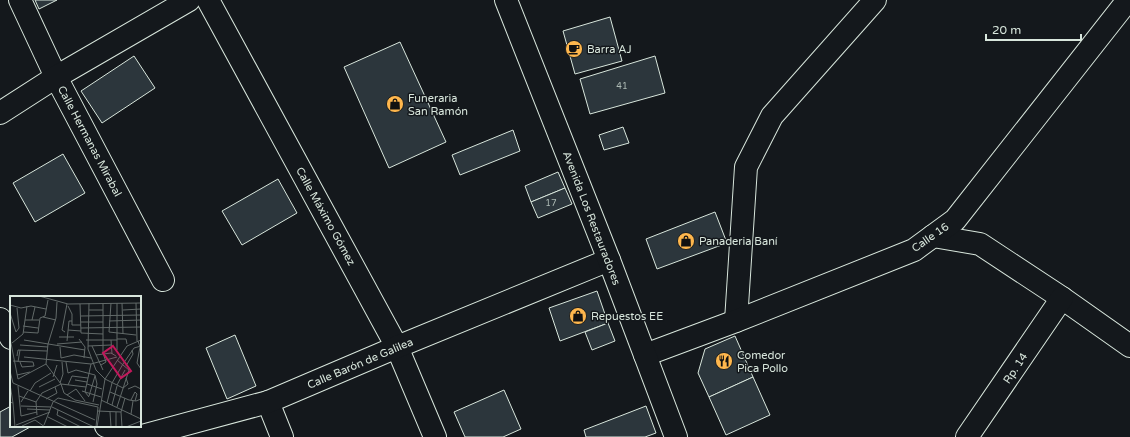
<svg xmlns="http://www.w3.org/2000/svg" width="1130" height="437" font-family="'Varela Round',sans-serif">
  <style>
    .building { fill: #2c363c; stroke: #d8e6dc }
    .lines { fill: none; stroke-linecap: round; stroke-linejoin: round }
    .street-casing { stroke: #d8e6dc; stroke-width: 24 }
    .secondary-casing { stroke: #d8e6dc; stroke-width: 24 }
    .street { stroke: #14181c; stroke-width: 22 }
    .secondary { stroke: #14181c; stroke-width: 22 }
    .labels { text-anchor: middle; stroke-width: 3; stroke-linejoin: round; paint-order: stroke }
    .number-label { font-size: 9px; fill: #adbab4 }
    .poi-label { font-size: 11px; fill: #d8e6dc; stroke: #14181c; text-anchor: start }
    .street-label { font-size: 11px; fill: #d8e6dc; stroke: #14181c }
    .inset-road { fill: none; stroke: #626a69; stroke-width: 1 }
    .view { fill: #c2185b; fill-opacity: 0.15; stroke: #c2185b; stroke-width: 2 }
    .inset-edge { fill: none; stroke: #d8e6dc; stroke-width: 2 }
  </style>
  <rect width="100%" height="100%" fill="#14181c"/>
  <!-- building -->
  <g class="building">
    <polygon points="35,0 57,0 39,9"/>
    <polygon points="610,17 622,61 575,74 563,31"/>
    <polygon points="400,42 446,142 389,168 344,67"/>
    <polygon points="134,56 155,88 102,123 81,91"/>
    <polygon points="655,56 665,93 590,114 580,79"/>
    <polygon points="623,127 629,143 604,150 599,135"/>
    <polygon points="513,130 520,151 460,175 452,155"/>
    <polygon points="63,154 85,193 35,222 13,183"/>
    <polygon points="558,172 565,188 531,202 525,186"/>
    <polygon points="278,179 297,213 242,245 222,211"/>
    <polygon points="565,188 572,204 538,218 531,202"/>
    <polygon points="715,212 727,243 657,269 646,239"/>
    <polygon points="597,291 608,323 560,341 549,308"/>
    <polygon points="608,323 615,341 592,350 585,332"/>
    <polygon points="235,335 256,386 227,399 206,348"/>
    <polygon points="735,336 753,377 709,397 698,373 705,349"/>
    <polygon points="753,377 770,415 726,435 709,397"/>
    <polygon points="504,390 521,429 503,437 465,437 454,412"/>
    <polygon points="11,406 11,426 32,426 12,437 0,437 0,412"/>
    <polygon points="646,406 656,433 645,437 586,437 584,430"/>
  </g>
  <g class="lines">
    <!-- street casing -->
    <g class="street-casing">
      <g id="street">
        <polyline points="20,0 56,77 163,280"/>
        <polyline points="208,0 397,347 435,437"/>
        <polyline points="0,113 56,77 189,0"/>
        <polyline points="933,236 980,244 1062,298 1130,346"/>
        <polyline points="0,319 11,338"/>
        <polyline points="736,321 746,167 772,116 875,0"/>
        <polyline points="645,355 736,321 914,250 955,220 1128,0"/>
        <polyline points="268,402 282,437"/>
        <polyline points="106,426 138,437 268,402 397,347 609,260"/>
        <polyline points="967,437 1062,298"/>
      </g>
    </g>
    <!-- secondary casing -->
    <g class="secondary-casing">
      <polyline id="secondary" points="506,0 609,260 676,437"/>
    </g>
    <!-- street -->
    <use href="#street" class="street"/>
    <!-- secondary -->
    <use href="#secondary" class="secondary"/>
  </g>
  <!-- icons -->
  <defs>
    <g id="cafe-disc" transform="scale(0.9)"><circle r="9.5" fill="#ffb74d" stroke="#14181c"/><path d="M-5.5-4.5H6V0H3Q3 3.5 0 3.5H-2.5Q-5.5 3.5-5.5 0ZM3-3.2v2h1.7v-2ZM-6 4.5H4V6H-6Z" fill="#111"/></g>
    <g id="shop-disc" transform="scale(0.9)"><circle r="9.5" fill="#ffb74d" stroke="#14181c"/><path d="M-5-2.5h2.3a2.7 3.5 0 0 1 5.4 0H5L5.5 6h-11ZM-1.5-2.5h3a1.5 2.3 0 0 0-3 0Z" fill="#111"/></g>
    <g id="restaurant-disc" transform="scale(0.9)"><circle r="9.5" fill="#ffb74d" stroke="#14181c"/><path d="M-5-6h1v4h1v-4h1v4h1v-4h1v5L-1.5 .5V6h-2V.5L-5-1ZM5-6V6H3V1.5H1.5Q1.5-4 5-6Z" fill="#111"/></g>
  </defs>
  <g fill-rule="evenodd">
    <use href="#cafe-disc" x="574" y="49"/>
    <use href="#shop-disc" x="395" y="104"/>
    <use href="#shop-disc" x="686" y="241"/>
    <use href="#shop-disc" x="578" y="316"/>
    <use href="#restaurant-disc" x="724" y="361"/>
  </g>
  <g class="labels">
    <!-- number labels -->
    <g class="number-label">
      <text x="622" y="89">41</text>
      <text x="551" y="206">17</text>
    </g>
    <!-- poi labels -->
    <g class="poi-label">
      <text x="587" y="53">Barra AJ</text>
      <text x="408" y="102">Funeraria<tspan x="408" dy="13">San Ramón</tspan></text>
      <text x="699" y="245">Panaderia Baní</text>
      <text x="591" y="320">Repuestos EE</text>
      <text x="737" y="359">Comedor<tspan x="737" dy="13">Pica Pollo</tspan></text>
    </g>
    <!-- street labels -->
    <g class="street-label">
      <text transform="translate(90 141) rotate(62)" y="4">Calle Hermanas Mirabal</text>
      <text transform="translate(326 216) rotate(61)" y="4">Calle Máximo Gómez</text>
      <text transform="translate(592 218) rotate(69)" y="4">Avenida Los Restauradores</text>
      <text transform="translate(930 237) rotate(-35)" y="4">Calle 16</text>
      <text transform="translate(360 363) rotate(-23)" y="4">Calle Barón de Galilea</text>
      <text transform="translate(1015 368) rotate(-56)" y="4">Rp. 14</text>
    </g>
  </g>
  <!-- overview -->
  <g transform="translate(10 296)">
    <rect width="131" height="131" fill="#14181c"/>
    <path class="inset-road" d="M29,0L58,8L131,7M47,6L46,22L38,48L36,68L51,88M79,7L78,53L86,74L95,83L113,92L118,88L116,82M101,7L99,36L126,39M107,7V54M112,7L113,38M126,7L127,45M70,8L71,37L93,38M0,9L11,12L21,10L36,13M58,10L62,18V29H71M79,14H93M113,14L131,13M0,17L6,36L9,32L7,12M71,20L131,19M33,21L46,24M15,24H29M22,24L25,11M99,25L131,24M71,26H93M13,30L28,32M71,32L131,31M58,34L71,35M13,36L28,37L30,22L35,20L38,4M55,36L52,34L57,8M49,41H64M0,42L8,83L36,68M69,43L75,51L74,62M107,43H116L117,48M14,44L75,54M76,44H107M101,44L102,58M57,45L59,25H62M128,45L130,51L127,67L131,73M2,47L13,38L17,10M47,48L72,46M10,49L38,51M78,50L101,49M82,50L93,74M50,51L51,62L64,59L81,62M86,59L101,57L106,60M7,60L8,54L37,55M14,61L81,68L107,61M3,65L23,66L24,70L12,71L10,66M8,66L10,54M56,66L58,77L66,74L85,79M91,69L96,66L93,57V7M116,70L123,58L122,54M0,75L3,87M7,79L20,76M43,81L47,69M65,84L77,86M3,87L85,124M50,87L53,78L52,66M51,88L54,97L65,104L89,109M51,88L76,91M77,88L92,93M58,89L62,80L78,82M107,89L115,74M8,90L11,120L27,116M29,91L45,83M118,93L125,90L131,93M20,95L25,87L41,77M72,95L91,101M100,96L119,104L126,105L131,103M57,99L66,93L75,105M9,100L26,106M79,100L85,80M79,101L75,96L81,68M36,103L47,97L45,91M91,104L131,123M121,104L125,96L127,98L125,105M0,106L3,107L0,88M11,106L18,95M83,106L87,88L85,79M3,107L5,131M97,107L102,87L113,68L124,52L131,50M102,109L107,90M11,110L41,111M42,111L84,131M107,111L119,74L107,64M17,113L40,114M48,114L47,119L71,131M87,115L111,116L115,102M100,116L101,131M106,116V131M111,116L112,131M121,118L123,105M27,119L26,106L32,97L51,88M38,121L58,131M6,129L40,116M34,129L43,106L48,102L88,111M12,130L25,124L35,131M86,131L88,111M87,131L95,83L117,50L131,44M116,131L131,125"/>
    <path class="view" d="M103,50L121,75L111,82L93,57Z"/>
    <rect width="131" height="131" class="inset-edge"/>
  </g>
  <!-- scale -->
  <path d="M986 34v6h95v-6" fill="none" stroke="#d8e6dc" stroke-width="2"/>
  <text x="992" y="34" font-size="12" fill="#d8e6dc" stroke="#14181c" stroke-width="3" paint-order="stroke">20 m</text>
</svg>
